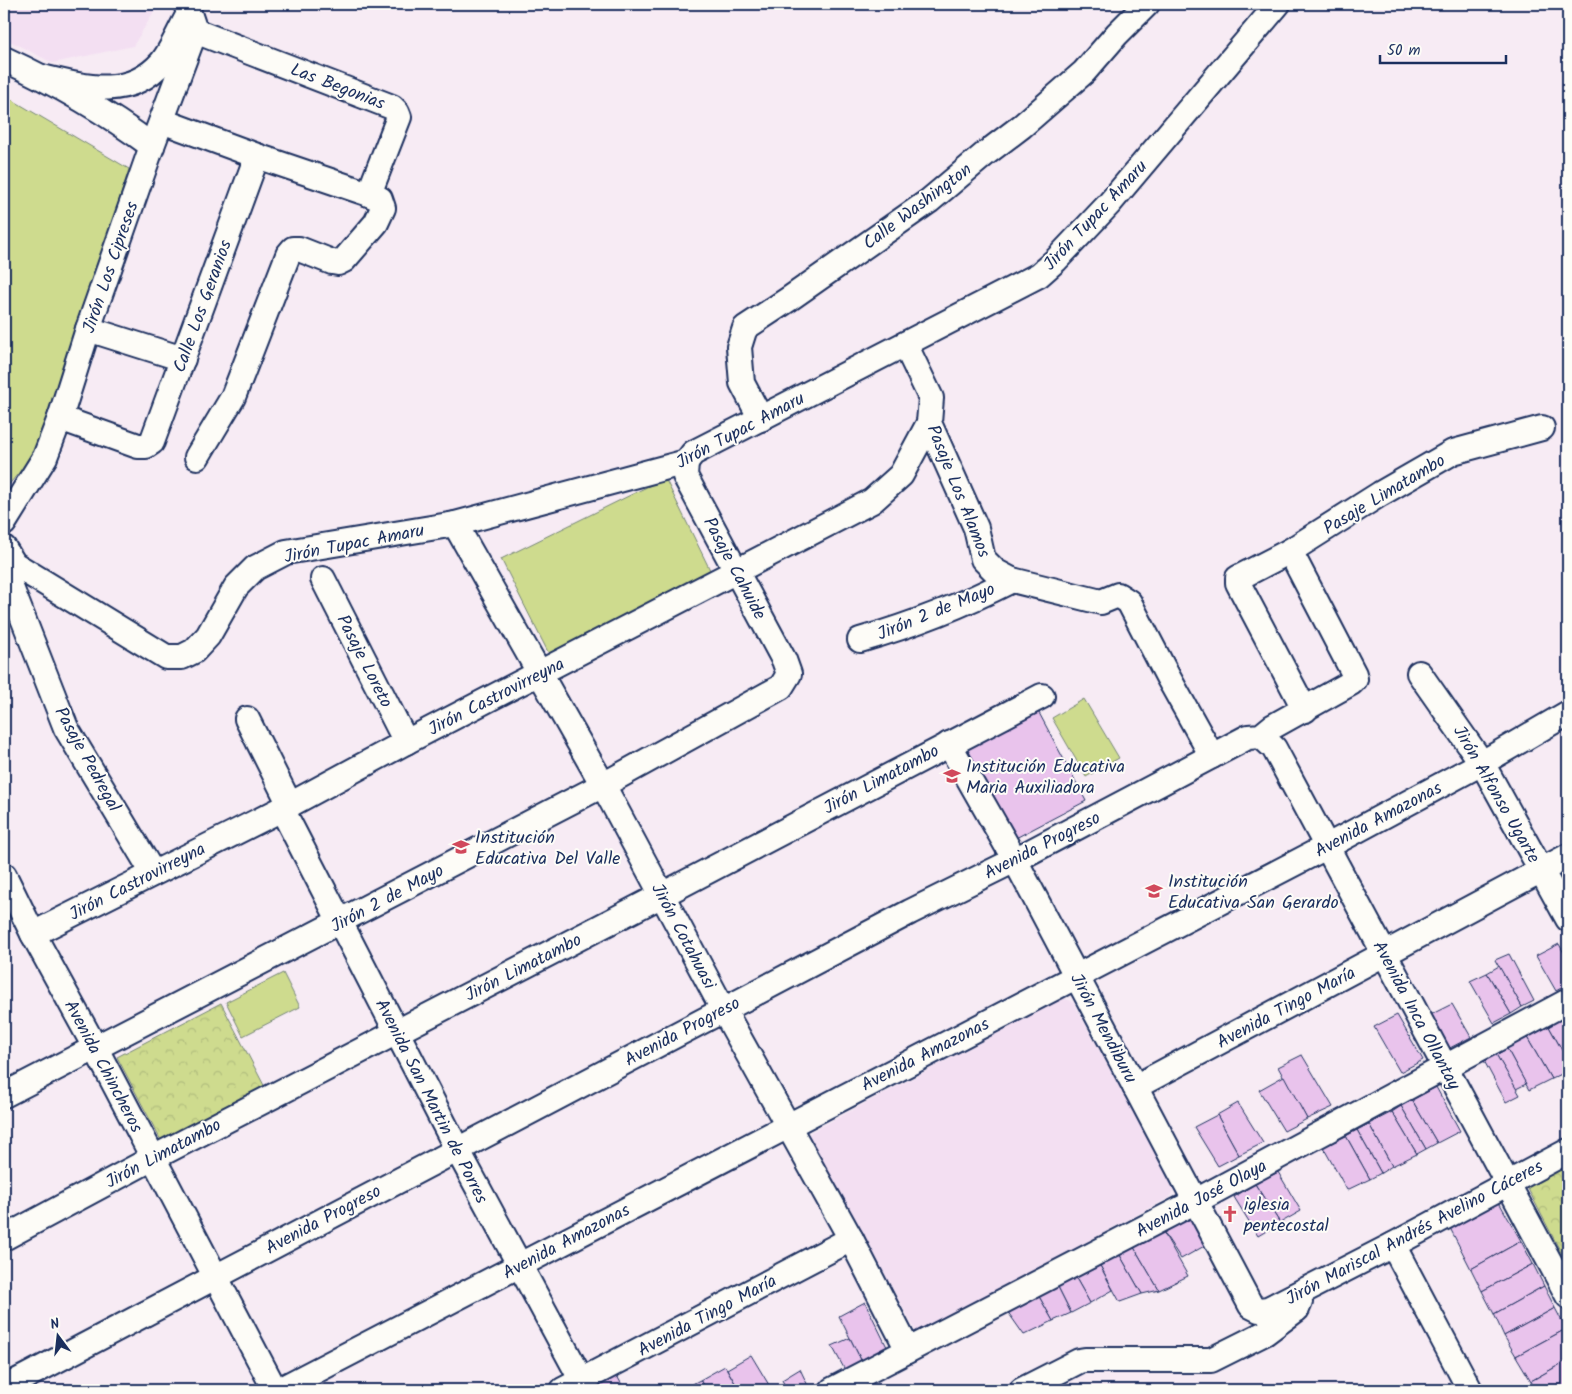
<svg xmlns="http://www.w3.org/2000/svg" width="1572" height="1394" font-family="Kalam,sans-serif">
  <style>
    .built { fill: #f3dff2 }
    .green { fill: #cedb8e; stroke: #748576 }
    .park { fill: url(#park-crowns); stroke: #748576 }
    .building { fill: #e9c3ec; stroke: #1b2f5e }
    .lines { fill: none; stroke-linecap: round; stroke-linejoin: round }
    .minor-casing { stroke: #1b2f5e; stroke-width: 28 }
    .minor { stroke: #fdfcf7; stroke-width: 24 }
    .labels { text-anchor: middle; stroke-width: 4; stroke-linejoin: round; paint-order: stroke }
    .street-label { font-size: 18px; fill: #1b2f5e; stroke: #fdfcf7 }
    .poi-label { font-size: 18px; fill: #1b2f5e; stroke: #fdfcf7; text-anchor: start }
  </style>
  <defs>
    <pattern id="park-crowns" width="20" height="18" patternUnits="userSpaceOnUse" patternTransform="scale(1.25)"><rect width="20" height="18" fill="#cedb8e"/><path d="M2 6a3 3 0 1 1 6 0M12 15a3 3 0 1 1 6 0" fill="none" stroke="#b0bc7d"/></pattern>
  </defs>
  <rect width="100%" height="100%" fill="#f7ebf4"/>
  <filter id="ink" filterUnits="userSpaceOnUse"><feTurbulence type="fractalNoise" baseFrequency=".02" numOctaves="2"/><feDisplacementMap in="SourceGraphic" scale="10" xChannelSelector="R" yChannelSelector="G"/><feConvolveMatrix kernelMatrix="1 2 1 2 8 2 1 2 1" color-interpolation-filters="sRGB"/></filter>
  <g filter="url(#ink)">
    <!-- built -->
    <g class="built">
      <polygon points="4,4 159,4 133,46 53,63 4,38"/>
      <polygon points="1064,998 1073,1002 1174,1187 1170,1197 917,1333 809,1136 811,1132"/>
    </g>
    <!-- green -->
    <g class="green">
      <polygon points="4,95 129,169 44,440 38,451 4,490"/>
      <polygon points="665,478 712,574 549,654 501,559"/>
      <polygon points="1084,699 1119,758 1086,777 1052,718"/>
      <polygon points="283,973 300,1007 243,1036 226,1002"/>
    </g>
    <!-- park -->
    <g class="park">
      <polygon points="221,1003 269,1095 166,1150 117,1057"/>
      <polygon points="1568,1164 1568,1266 1527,1187"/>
    </g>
    <!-- building -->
    <g class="building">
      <polygon points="1038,711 1086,801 1012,840 964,750"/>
      <polygon points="1559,944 1568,960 1568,984 1556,991 1536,956"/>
      <polygon points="1509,954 1534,1001 1522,1007 1495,960"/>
      <polygon points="1499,966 1522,1007 1511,1014 1487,973"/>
      <polygon points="1487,973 1511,1014 1494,1023 1470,981"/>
      <polygon points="1452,1004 1471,1037 1446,1050 1426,1017"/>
      <polygon points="1564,1013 1568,1021 1568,1061 1547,1023"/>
      <polygon points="1397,1015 1423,1060 1400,1072 1374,1027"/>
      <polygon points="1547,1023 1568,1061 1568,1071 1551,1079 1525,1034"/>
      <polygon points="1525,1034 1551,1079 1529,1090 1505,1045"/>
      <polygon points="1505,1045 1526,1084 1516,1089 1494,1051"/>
      <polygon points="1494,1051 1520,1095 1506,1102 1482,1057"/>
      <polygon points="1302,1055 1333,1107 1307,1119 1278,1067"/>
      <polygon points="1284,1076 1307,1119 1284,1131 1259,1090"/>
      <polygon points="1436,1087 1460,1131 1437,1143 1412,1100"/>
      <polygon points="1412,1100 1437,1143 1426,1149 1401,1106"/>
      <polygon points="1238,1103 1263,1143 1239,1155 1217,1115"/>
      <polygon points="1401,1106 1426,1149 1417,1154 1392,1112"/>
      <polygon points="1392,1112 1417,1154 1392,1166 1369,1124"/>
      <polygon points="1217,1115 1239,1155 1218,1166 1194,1127"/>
      <polygon points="1369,1124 1392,1166 1381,1173 1357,1130"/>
      <polygon points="1357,1130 1381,1173 1370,1179 1346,1136"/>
      <polygon points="1346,1136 1370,1179 1347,1190 1323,1147"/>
      <polygon points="1278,1172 1301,1211 1280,1223 1255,1184"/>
      <polygon points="1255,1184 1280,1223 1258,1236 1234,1197"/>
      <polygon points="1491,1202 1500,1204 1521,1241 1471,1269 1449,1226"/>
      <polygon points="1190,1215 1208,1244 1181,1259 1162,1230"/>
      <polygon points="1162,1230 1188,1276 1159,1290 1132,1244"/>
      <polygon points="1521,1241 1533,1264 1482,1291 1471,1269"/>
      <polygon points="1132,1244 1159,1290 1142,1294 1117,1250"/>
      <polygon points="1117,1250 1142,1294 1120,1302 1097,1260"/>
      <polygon points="1097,1260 1113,1290 1090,1303 1073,1273"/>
      <polygon points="1533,1264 1544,1286 1494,1314 1482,1291"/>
      <polygon points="1073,1273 1090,1303 1071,1313 1056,1283"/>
      <polygon points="1056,1283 1071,1313 1053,1321 1037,1293"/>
      <polygon points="1544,1286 1555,1308 1504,1336 1494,1314"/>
      <polygon points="1037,1293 1053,1321 1024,1335 1005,1308"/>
      <polygon points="865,1302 888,1349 862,1362 839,1316"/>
      <polygon points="1555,1308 1566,1329 1516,1356 1504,1336"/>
      <polygon points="1566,1329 1568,1333 1568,1360 1531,1381 1516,1356"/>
      <polygon points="850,1338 862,1362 845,1370 832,1346"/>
      <polygon points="751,1355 772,1390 739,1390 727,1369"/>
      <polygon points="1568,1360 1568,1390 1535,1390 1531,1381"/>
      <polygon points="725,1366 739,1390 706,1390 700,1380"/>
      <polygon points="613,1369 625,1390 596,1390 592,1382"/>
      <polygon points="800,1369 809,1388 804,1390 787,1390 782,1380"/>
      <polygon points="700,1380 706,1390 681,1390"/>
    </g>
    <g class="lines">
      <!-- minor casing -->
      <g class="minor-casing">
        <g id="minor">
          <polyline points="195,31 392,107 397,112 399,117 369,194"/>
          <path d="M4,59C56,83 105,111 152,146"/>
          <path d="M42,77C84,87 129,100 162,62C172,50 181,27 189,14"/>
          <polyline points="162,121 257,156 369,194 380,199 383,208 376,223 344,260 338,263 332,262 299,249 293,249 288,255 233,397 197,457"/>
          <polyline points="88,329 183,359"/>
          <polyline points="905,344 931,398 929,423 976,528 983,559 995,571 1012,580 1101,602 1118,595 1129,602 1168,677 1212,756"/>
          <polyline points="60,418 138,446 146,446 152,442 257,156"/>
          <polyline points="761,419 742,383 739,347 745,328 789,299 929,201 985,154 1022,126 1084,72 1117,34 1147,4"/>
          <polyline points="4,523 45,457 60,418 88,329 152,146 195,31 186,4"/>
          <polyline points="455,524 603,785 723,1009 851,1239 908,1350"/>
          <polyline points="4,548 14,564 166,657 182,657 194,651 208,636 236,587 255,568 286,552 455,524 686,462 693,453 1039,275 1056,260 1109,204 1278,4"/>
          <polyline points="323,579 406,742"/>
          <polyline points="10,585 66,728 153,873"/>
          <path d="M860,640C912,625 963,605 1012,580"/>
          <polyline points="1419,673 1482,763 1568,919"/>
          <polyline points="1305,710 1238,583 1238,578 1290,551 1380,494 1453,452 1542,428"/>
          <polyline points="247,719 290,805"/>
          <polyline points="1261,736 1274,748 1568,1296"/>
          <polyline points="949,744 1015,860 1251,1306 1259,1310 1268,1309 1393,1245 1568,1151"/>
          <polyline points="282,809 457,1149 587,1390"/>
          <polyline points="4,875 33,934 96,1049 275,1390"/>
          <polyline points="33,934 282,809 406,742 872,501 901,475 929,423"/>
          <polyline points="1135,1087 1568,856"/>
          <polyline points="4,1095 603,785 781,687 789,674 784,660 685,476 686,462"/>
          <polyline points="4,1238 153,1158 662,895 1042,696"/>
          <polyline points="1393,1245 1470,1390"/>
          <polyline points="4,1388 910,912 1015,860 1248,737 1261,736 1272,727 1351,683 1355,679 1354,674 1290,551"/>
          <polyline points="279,1390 1326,847 1482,763 1568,713"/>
          <polyline points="563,1390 851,1239"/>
          <polyline points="832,1390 1196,1201 1568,1001"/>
          <polyline points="1022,1390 1079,1361 1085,1360 1211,1360 1265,1333 1297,1309 1300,1302 1299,1298"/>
        </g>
      </g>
      <!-- minor -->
      <use href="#minor" class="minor"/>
    </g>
  </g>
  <!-- icons -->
  <defs>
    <g id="school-bare" transform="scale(1.35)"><path d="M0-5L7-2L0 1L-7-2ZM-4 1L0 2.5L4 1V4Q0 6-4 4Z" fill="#d1495b" stroke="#fdfcf7" stroke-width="2.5" paint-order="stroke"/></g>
    <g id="church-bare" transform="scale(1.35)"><path d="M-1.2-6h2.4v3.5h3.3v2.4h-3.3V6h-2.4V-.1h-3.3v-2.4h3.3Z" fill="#d1495b" stroke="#fdfcf7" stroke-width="2.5" paint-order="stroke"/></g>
  </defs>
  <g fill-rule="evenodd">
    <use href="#school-bare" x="952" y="776"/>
    <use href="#school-bare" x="461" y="847"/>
    <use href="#school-bare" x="1154" y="891"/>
    <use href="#church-bare" x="1230" y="1214"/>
  </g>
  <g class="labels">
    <!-- street labels -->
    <g class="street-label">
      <text transform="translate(338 86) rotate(21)" y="6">Las Begonias</text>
      <text transform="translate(917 206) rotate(-37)" y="6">Calle Washington</text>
      <text transform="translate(1095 215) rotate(-47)" y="6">Jirón Tupac Amaru</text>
      <text transform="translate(110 267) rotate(-71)" y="6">Jirón Los Cipreses</text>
      <text transform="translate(202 306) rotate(-70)" y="6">Calle Los Geranios</text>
      <text transform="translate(740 430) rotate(-28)" y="6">Jirón Tupac Amaru</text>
      <text transform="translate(959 491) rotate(68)" y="6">Pasaje Los Alamos</text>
      <text transform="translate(1384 494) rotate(-31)" y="6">Pasaje Limatambo</text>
      <text transform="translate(354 543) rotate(-11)" y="6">Jirón Tupac Amaru</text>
      <text transform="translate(735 568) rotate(62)" y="6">Pasaje Cahuide</text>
      <text transform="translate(936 611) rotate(-22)" y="6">Jirón 2 de Mayo</text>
      <text transform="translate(365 661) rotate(63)" y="6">Pasaje Loreto</text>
      <text transform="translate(496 696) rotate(-27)" y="6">Jirón Castrovirreyna</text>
      <text transform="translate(88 759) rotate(61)" y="6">Pasaje Pedregal</text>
      <text transform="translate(881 779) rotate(-28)" y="6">Jirón Limatambo</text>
      <text transform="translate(1497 794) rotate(60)" y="6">Jirón Alfonso Ugarte</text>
      <text transform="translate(1378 819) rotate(-28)" y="6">Avenida Amazonas</text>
      <text transform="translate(1042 845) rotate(-27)" y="6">Avenida Progreso</text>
      <text transform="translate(137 881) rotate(-27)" y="6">Jirón Castrovirreyna</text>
      <text transform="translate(387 898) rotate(-28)" y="6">Jirón 2 de Mayo</text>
      <text transform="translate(684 936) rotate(62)" y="6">Jirón Cotahuasi</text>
      <text transform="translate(523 967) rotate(-27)" y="6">Jirón Limatambo</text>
      <text transform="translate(1286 1007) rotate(-28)" y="6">Avenida Tingo María</text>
      <text transform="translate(1417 1015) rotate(62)" y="6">Avenida Inca Ollantay</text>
      <text transform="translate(1104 1028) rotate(62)" y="6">Jirón Mendiburu</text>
      <text transform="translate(682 1031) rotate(-28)" y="6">Avenida Progreso</text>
      <text transform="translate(925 1054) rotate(-27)" y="6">Avenida Amazonas</text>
      <text transform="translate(104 1066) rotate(62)" y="6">Avenida Chincheros</text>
      <text transform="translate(432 1101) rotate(63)" y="6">Avenida San Martin de Porres</text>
      <text transform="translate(163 1153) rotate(-28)" y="6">Jirón Limatambo</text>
      <text transform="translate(1201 1198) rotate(-28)" y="6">Avenida José Olaya</text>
      <text transform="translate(323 1219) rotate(-28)" y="6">Avenida Progreso</text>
      <text transform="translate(1414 1232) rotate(-28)" y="6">Jirón Mariscal Andrés Avelino Cáceres</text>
      <text transform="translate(566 1241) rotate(-28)" y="6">Avenida Amazonas</text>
      <text transform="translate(707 1315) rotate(-28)" y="6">Avenida Tingo María</text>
    </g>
    <!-- poi labels -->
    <g class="poi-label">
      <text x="966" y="772">Institución Educativa<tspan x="966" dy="21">Maria Auxiliadora</tspan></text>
      <text x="475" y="843">Institución<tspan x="475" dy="21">Educativa Del Valle</tspan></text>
      <text x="1168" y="887">Institución<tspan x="1168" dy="21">Educativa San Gerardo</tspan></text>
      <text x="1244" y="1210">iglesia<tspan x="1244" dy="21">pentecostal</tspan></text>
    </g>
  </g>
  <!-- margin -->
  <rect width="1572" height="1394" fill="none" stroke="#fdfcf7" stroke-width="20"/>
  <rect x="10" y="10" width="1552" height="1374" fill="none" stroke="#1b2f5e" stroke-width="2" filter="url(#ink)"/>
  <!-- north arrow -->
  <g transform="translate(58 1336) rotate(345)" stroke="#fdfcf7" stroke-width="4" paint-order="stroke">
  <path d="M0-4L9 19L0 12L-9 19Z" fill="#1b2f5e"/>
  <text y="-8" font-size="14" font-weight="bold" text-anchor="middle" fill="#1b2f5e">N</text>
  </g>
  <!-- scale -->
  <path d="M1380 55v8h126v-8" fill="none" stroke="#1b2f5e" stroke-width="2.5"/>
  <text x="1387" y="55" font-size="15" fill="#1b2f5e" stroke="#fdfcf7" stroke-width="4" paint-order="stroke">50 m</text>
</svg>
